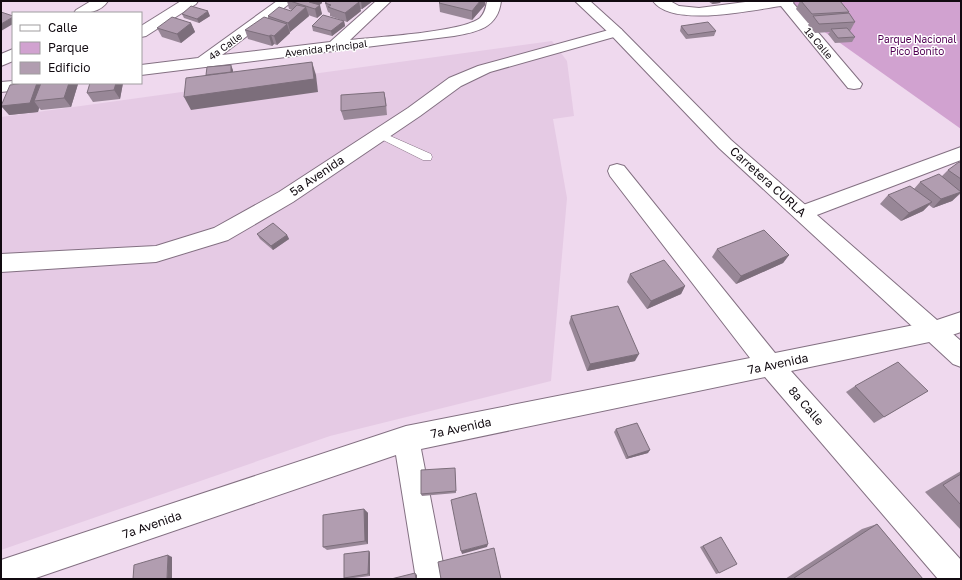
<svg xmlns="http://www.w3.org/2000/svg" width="962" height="580" font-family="'Golos Text',sans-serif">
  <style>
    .built { fill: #e5cae4 }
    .green { fill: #d1a2d0 }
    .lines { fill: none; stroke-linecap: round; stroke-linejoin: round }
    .service-casing { stroke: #837082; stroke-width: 1 }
    .minor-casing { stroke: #837082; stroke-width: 2 }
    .secondary-casing { stroke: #837082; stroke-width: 2 }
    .service { fill: #fff; fill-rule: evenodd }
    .minor { fill: #fff; fill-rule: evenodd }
    .secondary { fill: #fff; fill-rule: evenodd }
    .wall { fill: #988797 }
    .shaded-wall { fill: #7c6e7b }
    .building { fill: #b19db0; stroke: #7c6e7b }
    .labels { text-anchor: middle; stroke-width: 3; stroke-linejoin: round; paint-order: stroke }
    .far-park-label { font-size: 10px; fill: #520054; stroke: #fff }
    .far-street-label { font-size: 10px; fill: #110a10; stroke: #fff }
    .street-label { font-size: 12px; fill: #110a10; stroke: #fff }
  </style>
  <rect width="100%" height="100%" fill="#efd9ee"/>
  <!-- built -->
  <polygon class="built" points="552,41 567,61 574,116 553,119 567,198 551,381 330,436 1,550 1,117"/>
  <!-- green -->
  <polygon class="green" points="781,1 961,1 961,129"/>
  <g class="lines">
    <!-- service casing -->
    <g class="service-casing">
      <polygon id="service" points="379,131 431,154 432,157 431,160 423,160 375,136 374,134 375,132"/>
    </g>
    <!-- minor casing -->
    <g class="minor-casing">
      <g id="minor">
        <path d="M91,1H108C100,13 87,13 74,13L76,10Z"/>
        <polygon points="181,1 198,1 196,4 146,36 141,37 141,26"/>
        <path d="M277,1H293L222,55L330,42L376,1H391L350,40C377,37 463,32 480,18C485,13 486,7 487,1H501C498,28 477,32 454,36L141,75V65L198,58Z"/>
        <path d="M653,1H670L679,6L699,8L753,1H794L793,3L862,84L860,88L854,89L848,88L781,6C752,10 672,28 653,1Z"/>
        <polygon points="616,28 621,29 623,32 621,35 490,72 461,86 420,116 293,202 228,240 156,262 1,272 1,254 156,246 214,228 279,192 408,108 449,78 478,66"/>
        <polygon points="13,49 13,61 1,66 1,54"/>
        <polygon points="13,81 13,83 45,83 43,87 37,88 1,92 1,82"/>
        <polygon points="961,147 961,160 809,218 802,220 795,218 792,213 795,208"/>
        <polygon points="617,164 624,166 775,353 934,321 961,312 961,332 934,341 791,371 961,560 961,579 938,579 765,377 421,449 446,579 416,579 396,455 33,579 1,579 1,560 406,426 750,358 610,176 608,171 610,166"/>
      </g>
    </g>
    <!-- secondary casing -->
    <g class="secondary-casing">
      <polygon id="secondary" points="575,1 590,1 621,29 731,140 961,341 961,367 953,364 719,148 611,35"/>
    </g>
    <!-- service -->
    <use href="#service" class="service"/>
    <!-- minor -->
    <use href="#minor" class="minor"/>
    <!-- secondary -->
    <use href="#secondary" class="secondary"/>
  </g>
  <!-- wall -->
  <g class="wall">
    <polygon points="287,1 322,1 322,3 319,5 322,14 317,18 308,15 309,16 290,32 290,31 290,33 277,45 274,44 272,46 248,39 245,30 268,18 268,16 291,11 292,10 289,9"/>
    <polygon points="328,1 373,1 362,9 360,9 361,11 347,22 330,16 330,13 328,12 325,3"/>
    <polygon points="708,1 721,1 720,3 712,4"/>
    <polygon points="800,1 840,1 849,12 848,14 855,22 850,31 849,31 855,37 852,42 835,43 828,34 830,32 815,33 808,25 809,23 808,23 796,9"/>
    <polygon points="439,3 485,5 472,20 440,12"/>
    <polygon points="182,14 210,16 199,23 184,18"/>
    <polygon points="344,21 345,26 332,36 313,31 312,26"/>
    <polygon points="191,23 195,32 181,43 162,37 157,28"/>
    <polygon points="681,26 716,31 714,36 686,39 680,31"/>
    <polygon points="24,83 39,83 40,85 41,83 78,84 71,107 41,110 39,108 38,112 9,115"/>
    <polygon points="123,83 120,99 93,102 87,93"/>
    <polygon points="384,92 387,115 344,120 341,111"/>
    <polygon points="961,163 961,195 960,194 952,201 933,208 929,205 923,211 901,221 880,204 888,195 914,189 920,182 942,176 948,170"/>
    <polygon points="257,234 287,235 289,239 273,250 260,239"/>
    <polygon points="717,249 789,255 783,263 736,284 712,257"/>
    <polygon points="630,274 685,286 681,294 647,309 627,282"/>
    <polygon points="571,316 635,361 587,371 569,323"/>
    <polygon points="855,386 928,391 874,423 846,392"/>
    <polygon points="616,429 648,453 626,459 614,432"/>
    <polygon points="455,470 456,493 422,496 421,494"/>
    <polygon points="961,471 961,530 925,492"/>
    <polygon points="364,509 368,513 368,544 327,550 323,547"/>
    <polygon points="877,524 923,579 785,579 862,529"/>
    <polygon points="721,537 719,573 716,574 700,547"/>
    <polygon points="369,551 370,553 370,576 346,579 344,578"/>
  </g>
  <!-- shaded-wall -->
  <g class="shaded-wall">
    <polygon points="310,1 322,1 322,3 314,9 309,2"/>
    <polygon points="361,1 373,1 362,9"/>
    <polygon points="480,1 485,1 485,5 472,20 472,11"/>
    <polygon points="713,1 721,1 720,3 712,4"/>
    <polygon points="359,2 361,11 347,22 345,13"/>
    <polygon points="320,5 322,14 317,18 315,9"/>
    <polygon points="306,7 309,16 290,32 288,23"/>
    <polygon points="208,11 210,16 199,23 197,19"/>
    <polygon points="13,17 13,24 1,31 1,24"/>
    <polygon points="344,21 345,26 332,36 331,31"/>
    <polygon points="191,23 195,32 181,43 177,34"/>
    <polygon points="287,24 290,33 277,45 274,36"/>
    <polygon points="271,35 274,44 272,46 269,36"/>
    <polygon points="312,62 316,75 318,92 191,110 184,97"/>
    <polygon points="231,65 233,70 233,80 231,75"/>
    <polygon points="37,83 39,83 45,90 34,101 39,108 38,112 9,115 1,106"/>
    <polygon points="69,83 78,84 71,107 64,98"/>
    <polygon points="116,83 123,83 120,99 114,90"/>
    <polygon points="384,92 386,101 387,115 386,106"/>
    <polygon points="961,192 952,201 933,208 941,199"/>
    <polygon points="932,202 923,211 901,221 909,213"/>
    <polygon points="287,235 289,239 273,250 271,246"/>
    <polygon points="789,255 783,263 736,284 741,276"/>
    <polygon points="685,286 681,294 647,309 651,301"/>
    <polygon points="639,354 635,361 587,371 590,364"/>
    <polygon points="650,450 648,453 626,459 628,457"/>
    <polygon points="364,509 368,513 368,544 365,541"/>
    <polygon points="488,544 487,547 462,554 461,551"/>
    <polygon points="369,551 370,553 370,576 368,574"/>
    <polygon points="168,555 172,557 172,579 167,579"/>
    <polygon points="415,573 417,575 417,579 416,579"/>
  </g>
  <!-- building -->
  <g class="building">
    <polygon points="290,1 310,1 309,2 320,5 315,9"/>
    <polygon points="328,1 357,1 359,2 345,13 328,7 331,5 325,3"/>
    <polygon points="441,1 480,1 472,11 439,3"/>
    <polygon points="801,1 840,1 849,12 812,14"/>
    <polygon points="297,5 306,7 288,23 268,16 279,7 291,11"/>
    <polygon points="191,6 208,11 197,19 182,14"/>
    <polygon points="1,12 13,16 13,17 1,24"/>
    <polygon points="849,13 855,22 819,24 813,16"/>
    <polygon points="323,15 344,21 331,31 312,26"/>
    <polygon points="172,17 191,23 177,34 157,28"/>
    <polygon points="264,17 287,24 274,36 271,35 269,36 245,30"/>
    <polygon points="708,22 716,31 688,35 681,26"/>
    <polygon points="847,28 855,37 838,38 831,29"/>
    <polygon points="312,62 314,79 184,97 186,78"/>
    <polygon points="231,65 231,72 206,75 207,67"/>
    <polygon points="24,83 37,83 30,103 1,106 10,85"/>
    <polygon points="41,83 69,83 64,98 34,101"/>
    <polygon points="90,83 116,83 114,90 87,93"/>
    <polygon points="384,92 386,106 341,111 341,95"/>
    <polygon points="959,162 961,163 961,179 948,170"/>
    <polygon points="939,174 961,192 941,199 920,182"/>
    <polygon points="910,186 932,202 909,213 888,195"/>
    <polygon points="273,223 287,235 271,246 257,234"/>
    <polygon points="764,230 789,255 741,276 717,249"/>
    <polygon points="664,260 685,286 651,301 630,274"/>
    <polygon points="618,306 639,354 590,364 571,316"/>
    <polygon points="898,362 928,391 884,417 855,386"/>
    <polygon points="637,423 650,450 628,457 616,429"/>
    <polygon points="455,468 456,491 421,494 421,470"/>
    <polygon points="961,474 961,505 943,485"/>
    <polygon points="476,493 488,544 461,551 451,500"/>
    <polygon points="364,509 365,541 323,547 323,515"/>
    <polygon points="877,524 923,579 795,579 794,578"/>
    <polygon points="721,537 737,564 719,573 703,546"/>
    <polygon points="494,548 501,579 441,579 438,562"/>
    <polygon points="369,551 368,574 344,578 344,554"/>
    <polygon points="168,555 167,579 133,579 134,565"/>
    <polygon points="415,573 416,579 391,579"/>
  </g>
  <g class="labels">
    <!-- far-park labels -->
    <g class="far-park-label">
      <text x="917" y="43">Parque Nacional<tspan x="917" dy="12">Pico Bonito</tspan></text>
    </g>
    <!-- far-street labels -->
    <g class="far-street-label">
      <text transform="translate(819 43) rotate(50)" y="4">1a Calle</text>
      <text transform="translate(225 46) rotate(-36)" y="4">4a Calle</text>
      <text transform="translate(326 48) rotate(-7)" y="4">Avenida Principal</text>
    </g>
    <!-- street labels -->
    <g class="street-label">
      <text transform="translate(317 176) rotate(-34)" y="4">5a Avenida</text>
      <text transform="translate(768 182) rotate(42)" y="4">Carretera CURLA</text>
      <text transform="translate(778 364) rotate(-12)" y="4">7a Avenida</text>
      <text transform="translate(806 406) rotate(49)" y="4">8a Calle</text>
      <text transform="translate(461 428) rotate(-12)" y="4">7a Avenida</text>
      <text transform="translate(152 525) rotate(-19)" y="4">7a Avenida</text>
    </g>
  </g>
  <!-- border -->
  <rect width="962" height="580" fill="none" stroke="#110a10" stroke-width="4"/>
  <!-- legend -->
  <rect x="12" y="12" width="130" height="72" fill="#ffffff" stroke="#a09d9f"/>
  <rect x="20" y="25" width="20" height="6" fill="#ffffff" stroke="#a09d9f"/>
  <text x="48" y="32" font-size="12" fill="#110a10">Calle</text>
  <rect x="20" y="42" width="20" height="12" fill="#d1a2d0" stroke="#a09d9f"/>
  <text x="48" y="52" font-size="12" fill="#110a10">Parque</text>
  <rect x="20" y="62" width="20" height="12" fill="#b19db0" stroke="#a09d9f"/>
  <text x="48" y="72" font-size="12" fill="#110a10">Edificio</text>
</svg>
